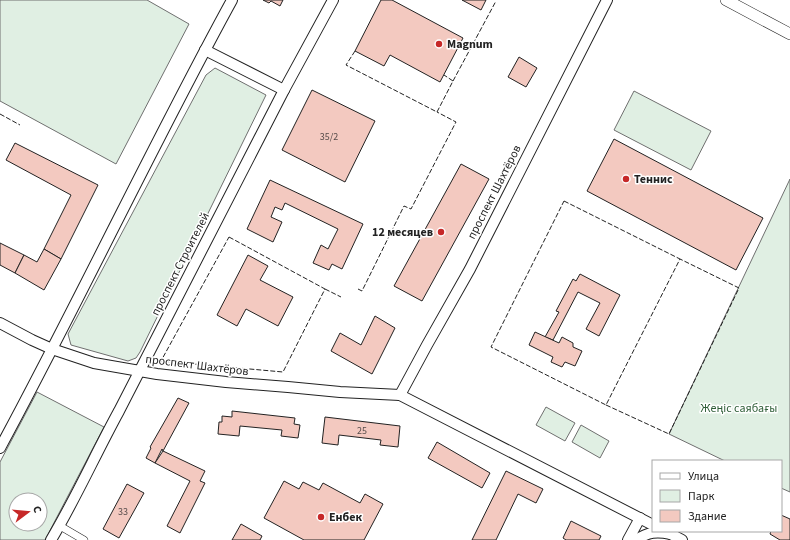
<svg xmlns="http://www.w3.org/2000/svg" width="790" height="540" font-family="'Source Sans 3',sans-serif">
  <style>
    .green { fill: #e0efe3; stroke: #6f6f6f; fill-rule: evenodd }
    .building { fill: #f3c9c0; stroke: #222 }
    .lines { fill: none; stroke-linecap: round; stroke-linejoin: round }
    .street-casing { stroke: #222; stroke-width: 8 }
    .secondary-casing { stroke: #222; stroke-width: 12 }
    .primary-casing { stroke: #222; stroke-width: 12 }
    .street { stroke: #fff; stroke-width: 7 }
    .secondary { stroke: #fff; stroke-width: 10 }
    .primary { stroke: #fff; stroke-width: 11 }
    .fence { stroke: #222; stroke-width: 1; stroke-dasharray: 5 2; stroke-linecap: butt }
    .poi-dot { fill: #c62828; stroke: #fff; stroke-width: 1.5 }
    .labels { text-anchor: middle; stroke-width: 3; stroke-linejoin: round; paint-order: stroke }
    .number-label { font-size: 10px; fill: #564c4a }
    .poi-label { font-size: 12px; font-weight: bold; fill: #222; stroke: #fff; text-anchor: start }
    .street-label { font-size: 12px; fill: #222; stroke: #fff }
    .park-label { font-size: 12px; fill: #2f5e38; stroke: #fff }
  </style>
  <rect width="100%" height="100%" fill="#fff"/>
  <!-- green -->
  <g class="green">
    <polygon points="0,0 147,0 189,24 116,164 0,101"/>
    <polygon points="215,68 266,95 140,352 136,358 128,361 71,345 68,334 206,75"/>
    <polygon points="634,91 711,131 691,170 614,130"/>
    <polygon points="790,179 790,492 781,488 781,461 725,461 669,434"/>
    <path d="M37,392L104,427L45,540H0V462ZM16,500H40V524H16Z"/>
    <polygon points="546,407 575,423 565,441 536,425"/>
    <polygon points="581,425 609,441 600,458 572,442"/>
  </g>
  <!-- building -->
  <g class="building">
    <polygon points="263,0 283,0 280,6 271,1 269,3"/>
    <polygon points="381,0 392,0 463,38 440,82 390,55 384,66 355,51"/>
    <polygon points="462,0 486,0 481,10"/>
    <polygon points="519,57 537,68 526,87 508,77"/>
    <polygon points="312,90 375,121 345,182 282,150"/>
    <polygon points="614,139 763,218 736,270 587,191"/>
    <polygon points="15,143 98,185 61,259 44,249 71,195 6,160"/>
    <polygon points="461,164 489,179 422,301 394,286"/>
    <polygon points="270,180 363,224 342,269 332,264 329,270 313,263 321,245 328,249 338,229 285,203 282,210 275,207 271,217 282,222 273,242 247,229"/>
    <polygon points="0,243 24,255 15,273 0,265"/>
    <polygon points="44,249 61,259 44,290 15,273 24,255 37,262"/>
    <polygon points="248,255 268,266 260,280 293,297 278,326 246,309 237,326 217,315"/>
    <polygon points="580,274 620,295 599,336 586,329 600,303 578,292 553,340 545,337 559,312 556,311 573,279 576,281"/>
    <polygon points="375,316 395,328 372,374 331,351 340,333 361,345"/>
    <polygon points="535,332 559,343 562,337 573,343 573,347 582,351 575,366 565,362 562,367 551,362 553,357 529,345"/>
    <polygon points="178,398 189,403 163,451 162,449 155,463 146,458 151,448 150,447"/>
    <polygon points="232,411 295,418 294,424 300,425 298,438 281,436 282,430 240,426 239,436 218,434 219,422 222,422 222,416 232,417"/>
    <polygon points="325,417 400,426 398,447 380,445 381,440 339,435 338,445 322,443"/>
    <polygon points="437,442 490,473 482,488 428,458"/>
    <polygon points="163,451 205,471 200,481 205,483 180,533 167,526 190,481 155,463"/>
    <polygon points="506,471 543,489 536,503 518,494 496,540 472,540"/>
    <polygon points="284,481 299,489 303,482 319,490 323,483 360,503 365,494 383,504 364,540 304,540 264,518"/>
    <polygon points="127,484 144,493 119,538 103,529"/>
    <polygon points="781,515 790,519 790,540 780,540 770,534 771,531 781,531"/>
    <polygon points="571,521 601,536 599,540 566,540 563,538"/>
    <polygon points="241,524 262,536 260,540 232,540"/>
  </g>
  <g class="lines">
    <!-- street casing -->
    <g class="street-casing">
      <polyline id="street" points="60,526 84,540"/>
    </g>
    <!-- secondary casing -->
    <g class="secondary-casing">
      <g id="secondary">
        <polyline points="205,50 284,90"/>
        <polyline points="0,323 32,340 52,349 94,363 157,374 226,382 288,387 340,392 400,395 653,525"/>
        <polyline points="400,395 427,345 470,269 607,0"/>
        <path d="M0,448C80,300 151,148 232,0"/>
        <polyline points="665,531 682,540"/>
        <path d="M51,540C76,498 96,453 119,411L284,90L333,0"/>
        <polyline points="628,540 640,518"/>
        <path d="M636,540C648,532 657,531 670,534"/>
      </g>
    </g>
    <!-- primary casing -->
    <g class="primary-casing">
      <polyline id="primary" points="726,0 790,34"/>
    </g>
    <!-- street -->
    <use href="#street" class="street"/>
    <!-- secondary -->
    <use href="#secondary" class="secondary"/>
    <!-- primary -->
    <use href="#primary" class="primary"/>
    <!-- fence -->
    <g class="fence">
      <polyline points="355,51 346,65 437,112 453,81 444,75"/>
      <polyline points="453,81 496,1"/>
      <polyline points="0,114 20,125"/>
      <polygon points="564,201 680,259 606,405 491,347"/>
      <polygon points="229,237 325,289 283,372 161,361"/>
      <polyline points="325,289 341,297"/>
      <polyline points="358,289 362,291 404,206 411,209 456,122 437,112"/>
      <polyline points="606,405 669,434 739,288 680,259"/>
    </g>
  </g>
  <!-- markers -->
  <g class="poi-dot">
    <circle cx="439" cy="44" r="4"/>
    <circle cx="626" cy="179" r="4"/>
    <circle cx="441" cy="232" r="4"/>
    <circle cx="321" cy="517" r="4"/>
  </g>
  <g class="labels">
    <!-- number labels -->
    <g class="number-label">
      <text x="329" y="140">35/2</text>
      <text x="362" y="434">25</text>
      <text x="123" y="515">33</text>
    </g>
    <!-- poi labels -->
    <g class="poi-label">
      <text x="447" y="48">Magnum</text>
      <text x="634" y="183">Теннис</text>
      <text x="433" y="236" text-anchor="end">12 месяцев</text>
      <text x="329" y="521">Енбек</text>
    </g>
    <!-- street labels -->
    <g class="street-label">
      <text transform="translate(494 192) rotate(-63)" y="4">проспект Шахтёров</text>
      <text transform="translate(180 264) rotate(-63)" y="4">проспект Строителей</text>
      <text transform="translate(197 365) rotate(7)" y="4">проспект Шахтёров</text>
    </g>
    <!-- park labels -->
    <g class="park-label">
      <text x="739" y="412">Жеңіс саябағы</text>
    </g>
  </g>
  <!-- legend -->
  <rect x="652" y="460" width="130" height="72" fill="#ffffff" stroke="#a7a7a7"/>
  <rect x="660" y="473" width="20" height="6" fill="#ffffff" stroke="#a7a7a7"/>
  <text x="688" y="480" font-size="12" fill="#222222">Улица</text>
  <rect x="660" y="490" width="20" height="12" fill="#e0efe3" stroke="#a7a7a7"/>
  <text x="688" y="500" font-size="12" fill="#222222">Парк</text>
  <rect x="660" y="510" width="20" height="12" fill="#f3c9c0" stroke="#a7a7a7"/>
  <text x="688" y="520" font-size="12" fill="#222222">Здание</text>
  <!-- north arrow -->
  <g transform="translate(28 512) rotate(74)"><circle r="19" fill="#ffffff" stroke="#a7a7a7"/>
  <path d="M0-3L7 15L0 10L-7 15Z" fill="#c62828"/>
  <text y="-6" font-size="11" font-weight="bold" text-anchor="middle" fill="#222222">С</text>
  </g>
</svg>
